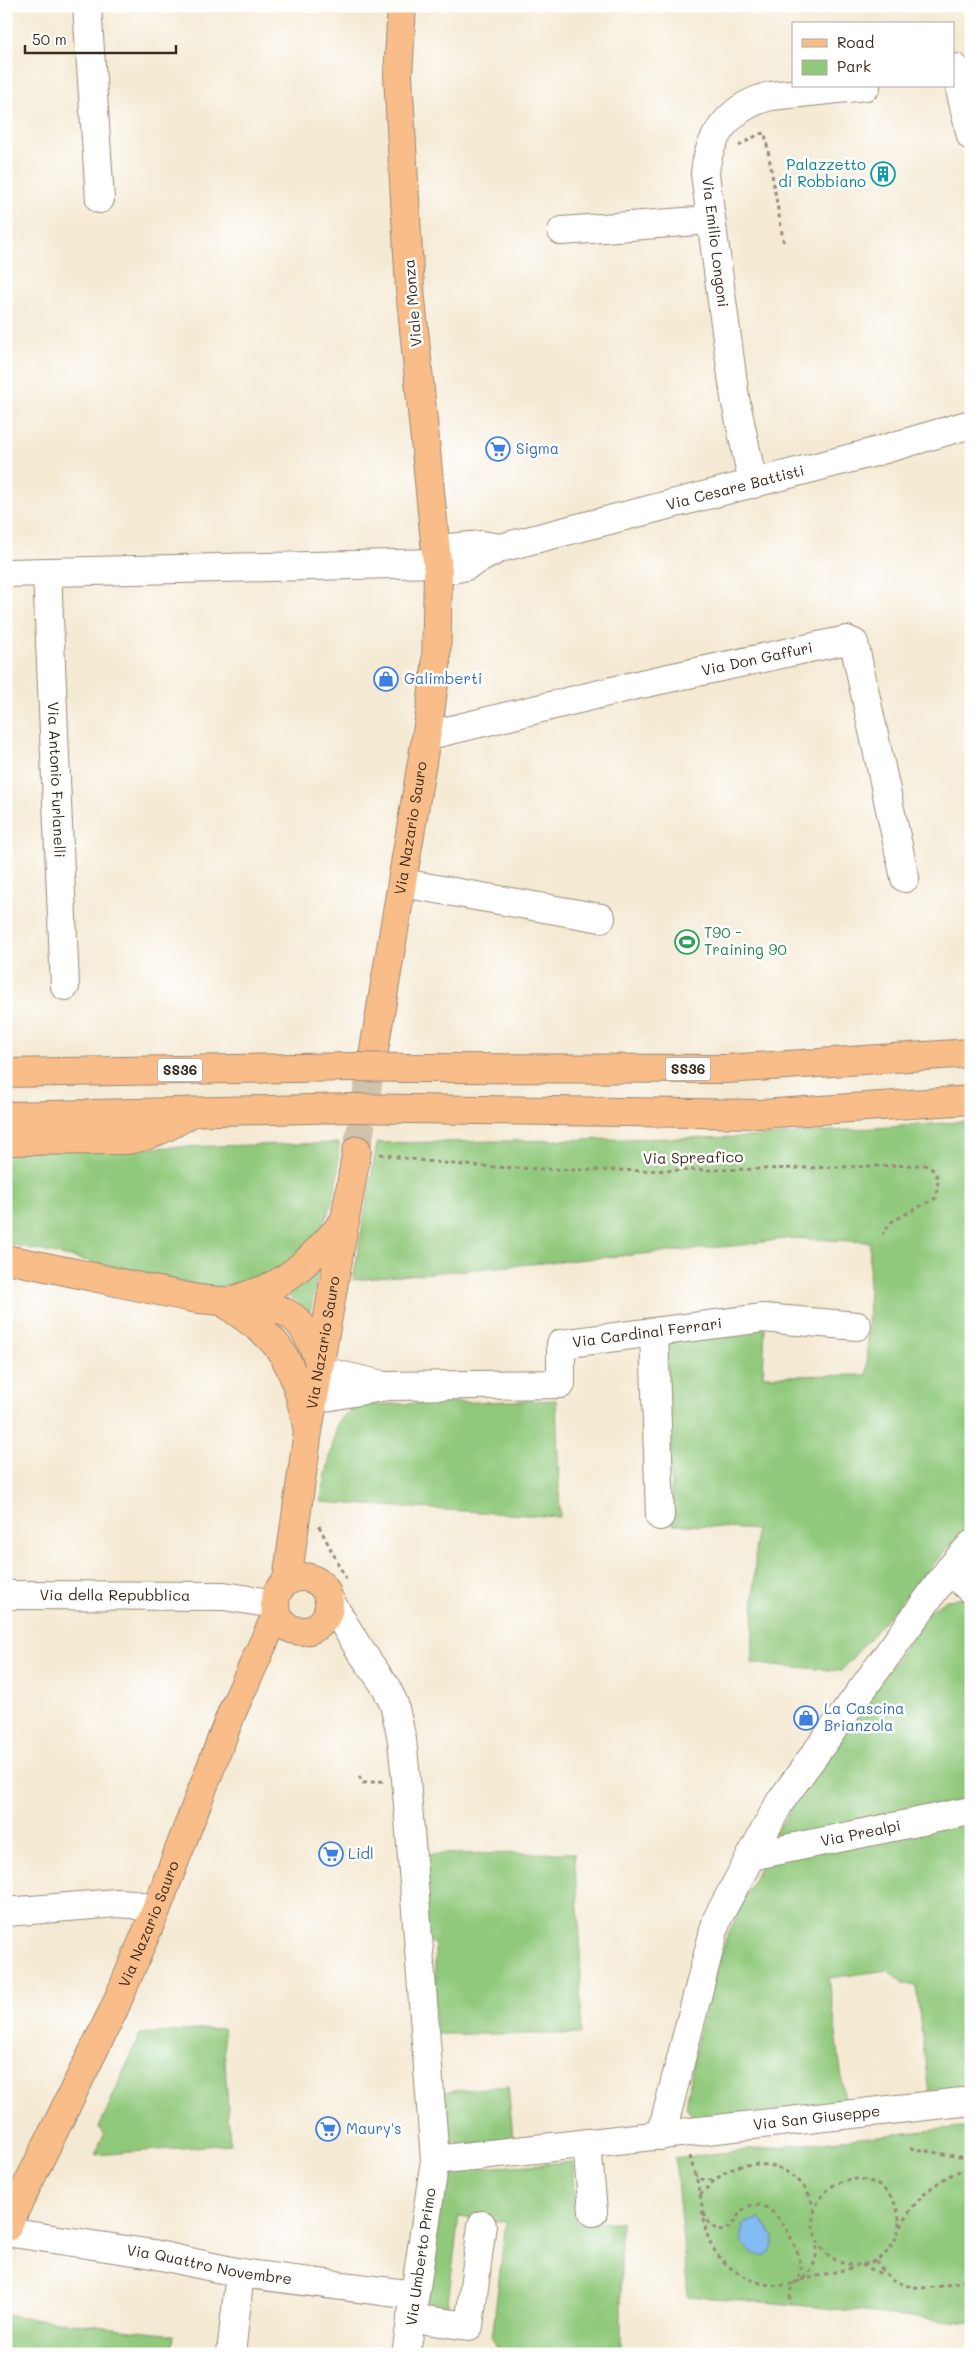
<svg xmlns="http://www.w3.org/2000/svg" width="977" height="2360" font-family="Mali,sans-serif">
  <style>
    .green { fill: #91c97c; stroke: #667a4d }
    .water { fill: #83bbf3; stroke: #5f7288 }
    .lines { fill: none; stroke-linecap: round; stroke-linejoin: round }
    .major-tunnel { stroke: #cfc3ae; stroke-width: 28; stroke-dasharray: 28 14; stroke-linecap: butt }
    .minor-casing { stroke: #988a78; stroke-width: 30 }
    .major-casing { stroke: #988a78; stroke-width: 30 }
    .highway-casing { stroke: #988a78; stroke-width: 30 }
    .path { stroke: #988a78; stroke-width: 3; stroke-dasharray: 4 4; stroke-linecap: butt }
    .minor { stroke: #fff; stroke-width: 28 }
    .major { stroke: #f8bd89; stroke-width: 28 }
    .highway { stroke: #f8bd89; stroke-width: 28 }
    .highway-bridge-casing { stroke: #988a78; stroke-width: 30; stroke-linecap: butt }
    .highway-bridge { stroke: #f8bd89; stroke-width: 28 }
    .labels { text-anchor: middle; stroke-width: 5; stroke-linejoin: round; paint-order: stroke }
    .shield { fill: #fff; stroke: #766a62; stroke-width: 1 }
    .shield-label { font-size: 14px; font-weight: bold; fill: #3b2a1e }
    .culture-label { font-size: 15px; fill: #0d838f; stroke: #fff; text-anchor: end }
    .street-label { font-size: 15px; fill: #3b2a1e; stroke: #fff }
    .shop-label { font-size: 15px; fill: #366cbe; stroke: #fff; text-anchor: start }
    .leisure-label { font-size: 15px; fill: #27864d; stroke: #fff; text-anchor: start }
  </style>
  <rect width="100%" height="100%" fill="#fff"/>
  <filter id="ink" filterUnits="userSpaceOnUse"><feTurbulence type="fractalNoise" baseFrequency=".02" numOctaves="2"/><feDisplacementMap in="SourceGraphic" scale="10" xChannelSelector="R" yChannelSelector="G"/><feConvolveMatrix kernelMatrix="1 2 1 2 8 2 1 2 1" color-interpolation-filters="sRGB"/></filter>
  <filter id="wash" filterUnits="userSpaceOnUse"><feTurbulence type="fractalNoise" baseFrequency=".0096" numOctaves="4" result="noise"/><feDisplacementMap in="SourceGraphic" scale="20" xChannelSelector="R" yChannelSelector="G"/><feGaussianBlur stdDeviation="1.12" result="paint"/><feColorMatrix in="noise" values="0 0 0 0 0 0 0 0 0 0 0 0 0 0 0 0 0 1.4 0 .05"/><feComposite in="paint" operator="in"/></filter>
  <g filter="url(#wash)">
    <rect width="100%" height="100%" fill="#f4e9d2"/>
    <!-- green -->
    <g class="green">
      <polygon points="971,1121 971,1521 841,1671 752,1663 756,1530 672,1524 667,1341 765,1327 763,1376 867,1375 870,1242 791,1238 742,1245 353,1280 377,1143 749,1137"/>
      <path d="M339,1143C338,1156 339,1170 337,1182C323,1254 280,1281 210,1288L6,1243V1151Z"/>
      <polygon points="320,1262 310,1313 297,1301 279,1291"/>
      <polygon points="556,1400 560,1517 320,1502 338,1421 357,1405"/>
      <polygon points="966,1598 971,1599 971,2090 929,2094 916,1986 903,1983 888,1970 829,1978 845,2103 695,2119 686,2107 699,2030 725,1942 774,1834 930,1610 946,1600"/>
      <polygon points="574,1853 580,1939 581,2034 435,2034 435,1945 423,1937 420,1854"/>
      <polygon points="223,2028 230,2144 95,2155 104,2135 99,2128 140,2034"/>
      <path d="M508,2086L513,2138C488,2142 464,2153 444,2134L442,2092Z"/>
      <polygon points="971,2126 971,2323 776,2303 688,2296 675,2158"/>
      <polygon points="573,2162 575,2223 621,2222 621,2354 524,2354 498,2349 492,2338 506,2222 459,2216 447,2310 426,2307 445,2182 454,2175 469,2169"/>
      <polygon points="6,2315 174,2335 172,2354 6,2354"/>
    </g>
    <!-- water -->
    <path class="water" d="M760,2218L774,2236C774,2264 752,2259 741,2240L744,2224Z"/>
  </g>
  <g filter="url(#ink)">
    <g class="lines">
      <!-- major-tunnel -->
      <polyline class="major-tunnel" points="357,1150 373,1056"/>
      <!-- minor casing -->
      <g class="minor-casing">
        <g id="minor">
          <polyline points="87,6 100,199"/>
          <polyline points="955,68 971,136"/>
          <polyline points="562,231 711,220"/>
          <path d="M753,484L735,398L705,174C708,135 732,105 771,96L866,86"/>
          <polyline points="437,549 482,545 500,548"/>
          <path id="s1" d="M47,572L65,986"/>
          <path id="s2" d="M438,572L466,566L500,548L871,453L971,424"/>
          <polyline points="6,573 438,563"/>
          <path id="s3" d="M426,736L641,684L847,640L854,643L905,878"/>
          <polyline points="402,883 601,918"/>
          <polyline points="654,1332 660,1516"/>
          <polyline points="318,1370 378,1384"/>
          <path id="s4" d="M314,1399L387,1386L561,1384V1344L763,1318L857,1326"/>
          <polyline points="949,1570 971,1590"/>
          <path id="s5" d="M6,1595L224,1596L275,1604"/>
          <polyline points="329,1599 358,1647 386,1687 394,1704 402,1740 406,1779 435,2160 406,2354"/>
          <path id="s6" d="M751,1856L971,1811"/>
          <polyline points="6,1912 117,1903 132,1904 156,1910"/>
          <polyline points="661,2136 717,1919 780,1802 949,1570 971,1545"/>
          <polyline points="587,2143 593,2212"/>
          <path id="s7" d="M435,2160L971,2101"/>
          <path id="s8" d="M6,2232L153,2254L240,2273L414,2295"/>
          <polyline points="411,2318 469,2326 482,2225"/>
          <polyline points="231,2354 240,2273"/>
        </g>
      </g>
      <!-- major casing -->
      <g class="major-casing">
        <g id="major">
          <path id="s9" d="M373,1056L430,714L436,667L438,572L410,289L398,75L402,6"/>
          <circle cx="302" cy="1604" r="27"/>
          <path id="s10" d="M287,1581L308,1431L357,1150"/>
          <path id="s11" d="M6,2228L114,2009L156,1910L232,1712L277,1613"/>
        </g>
      </g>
      <!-- highway casing -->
      <g class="highway-casing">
        <g id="highway">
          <polyline points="404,1068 726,1069 971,1053"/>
          <polyline points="6,1073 355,1067"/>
          <polyline points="409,1109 760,1114 971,1100"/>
          <polyline points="6,1116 353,1108"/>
          <path d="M6,1141L127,1140C152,1136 170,1126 191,1113"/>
          <path d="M6,1259C69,1271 131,1286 193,1298C221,1303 267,1300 290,1315C306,1325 312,1346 320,1363"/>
          <path d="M234,1300C245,1296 257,1293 268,1288C299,1274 322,1246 345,1221"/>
          <path d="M225,1303C239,1314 255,1324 268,1336C294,1360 301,1399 308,1431"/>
        </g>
      </g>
      <!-- path -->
      <g class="path">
        <polyline points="739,146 759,134 765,133 784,245"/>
        <path d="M380,1154C451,1167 523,1169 595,1170C705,1172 815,1167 925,1165C941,1172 938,1183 936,1198L891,1222L883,1234"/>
        <polyline points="319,1526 348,1583"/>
        <polyline points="359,1776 363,1783 384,1781"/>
        <polyline points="910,2148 971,2159"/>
        <path d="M690,2156C692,2167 697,2178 699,2189C704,2210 702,2229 713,2248C738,2290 819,2308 817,2242"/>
        <path d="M694,2174C702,2180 706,2182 715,2178"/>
        <circle cx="856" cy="2222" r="43"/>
        <path d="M700,2195C710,2185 720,2173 734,2168C769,2156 809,2174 814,2212"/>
        <path d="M704,2213L709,2223L718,2231C738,2229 734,2212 749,2206C774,2195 800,2249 801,2268C801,2278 795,2281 791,2289C790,2293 790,2300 790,2304"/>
        <path d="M900,2227C915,2198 940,2176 971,2167"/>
        <path d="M876,2261C897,2297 937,2290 971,2278"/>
        <polyline points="862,2265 884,2275"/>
        <polyline points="801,2280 856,2267"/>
      </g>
      <!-- minor -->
      <use href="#minor" class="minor"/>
      <!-- major -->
      <use href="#major" class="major"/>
      <!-- highway -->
      <use href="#highway" class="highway"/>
      <!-- highway-bridge casing -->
      <g class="highway-bridge-casing">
        <g id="highway-bridge">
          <polyline points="355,1067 404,1068"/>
          <polyline points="353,1108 409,1109"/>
        </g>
      </g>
      <!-- highway-bridge -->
      <use href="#highway-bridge" class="highway-bridge"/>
    </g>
  </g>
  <!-- icons -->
  <defs>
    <g id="building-ring" transform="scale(1.25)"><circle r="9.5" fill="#fff" stroke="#0f9aa8" stroke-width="1.5"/><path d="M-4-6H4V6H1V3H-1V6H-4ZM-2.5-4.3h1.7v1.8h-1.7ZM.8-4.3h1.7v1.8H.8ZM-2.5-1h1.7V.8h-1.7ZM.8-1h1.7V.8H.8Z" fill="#0f9aa8"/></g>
    <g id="supermarket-ring" transform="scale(1.25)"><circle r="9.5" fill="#fff" stroke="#3f7fe0" stroke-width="1.5"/><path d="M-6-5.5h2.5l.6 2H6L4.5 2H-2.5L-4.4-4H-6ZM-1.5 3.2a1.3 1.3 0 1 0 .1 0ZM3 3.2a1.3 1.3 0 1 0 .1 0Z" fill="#3f7fe0"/></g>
    <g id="shop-ring" transform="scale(1.25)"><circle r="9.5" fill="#fff" stroke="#3f7fe0" stroke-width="1.5"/><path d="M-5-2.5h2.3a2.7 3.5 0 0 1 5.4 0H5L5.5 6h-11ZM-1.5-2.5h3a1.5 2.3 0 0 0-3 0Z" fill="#3f7fe0"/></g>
    <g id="stadium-ring" transform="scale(1.25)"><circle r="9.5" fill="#fff" stroke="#2e9e5b" stroke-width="1.5"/><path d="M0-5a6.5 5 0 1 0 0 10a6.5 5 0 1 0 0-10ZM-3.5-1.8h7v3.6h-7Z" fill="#2e9e5b"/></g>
  </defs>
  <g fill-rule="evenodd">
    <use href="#building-ring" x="883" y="174"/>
    <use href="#supermarket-ring" x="498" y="449"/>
    <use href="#shop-ring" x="386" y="679"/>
    <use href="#stadium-ring" x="687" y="942"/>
    <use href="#shop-ring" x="806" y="1718"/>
    <use href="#supermarket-ring" x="331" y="1854"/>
    <use href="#supermarket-ring" x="328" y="2129"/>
  </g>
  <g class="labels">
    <!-- shield labels -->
    <g class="shield">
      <rect x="665.5" y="1057.5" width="45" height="23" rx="4"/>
      <rect x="157.5" y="1058.5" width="45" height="23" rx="4"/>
    </g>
    <g class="shield-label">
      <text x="688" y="1074">SS36</text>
      <text x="180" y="1075">SS36</text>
    </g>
    <!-- culture labels -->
    <g class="culture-label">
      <text x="866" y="170">Palazzetto<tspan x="866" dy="17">di Robbiano</tspan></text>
    </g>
    <!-- street labels -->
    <g class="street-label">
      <text transform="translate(715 242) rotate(83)" y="5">Via Emilio Longoni</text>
      <text transform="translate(413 303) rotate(-95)" y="5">Viale Monza</text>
      <text dy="5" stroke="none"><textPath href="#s2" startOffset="310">Via Cesare Battisti</textPath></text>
      <text dy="5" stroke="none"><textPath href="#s3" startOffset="340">Via Don Gaffuri</textPath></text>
      <text dy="5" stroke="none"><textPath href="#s1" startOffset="208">Via Antonio Furlanelli</textPath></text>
      <text dy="5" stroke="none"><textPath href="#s9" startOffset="231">Via Nazario Sauro</textPath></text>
      <text transform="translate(693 1158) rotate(-1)" y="5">Via Spreafico</text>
      <text dy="5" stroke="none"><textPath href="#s4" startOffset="375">Via Cardinal Ferrari</textPath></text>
      <text dy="5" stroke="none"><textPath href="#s10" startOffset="241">Via Nazario Sauro</textPath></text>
      <text dy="5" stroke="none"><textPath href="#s5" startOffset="109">Via della Repubblica</textPath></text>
      <text dy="5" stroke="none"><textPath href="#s6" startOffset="112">Via Prealpi</textPath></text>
      <text dy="5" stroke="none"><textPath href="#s11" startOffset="336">Via Nazario Sauro</textPath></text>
      <text dy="5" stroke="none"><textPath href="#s7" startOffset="384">Via San Giuseppe</textPath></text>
      <text transform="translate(421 2257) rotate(-82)" y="5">Via Umberto Primo</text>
      <text dy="5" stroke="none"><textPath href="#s8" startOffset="206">Via Quattro Novembre</textPath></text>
    </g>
    <!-- shop labels -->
    <g class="shop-label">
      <text x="516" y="454">Sigma</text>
      <text x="404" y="684">Galimberti</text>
      <text x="824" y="1714">La Cascina<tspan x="824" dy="17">Brianzola</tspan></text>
      <text x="348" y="1859">Lidl</text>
      <text x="346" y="2134">Maury's</text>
    </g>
    <!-- leisure labels -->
    <g class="leisure-label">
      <text x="704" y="938">T90 -<tspan x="704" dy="17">Training 90</tspan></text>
    </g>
  </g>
  <!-- margin -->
  <rect width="977" height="2360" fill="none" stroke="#fff" stroke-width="25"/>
  <!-- legend -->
  <rect x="792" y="22" width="162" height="65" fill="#ffffff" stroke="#b1aaa5"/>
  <rect x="802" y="39" width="25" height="8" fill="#f8bd89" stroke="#b1aaa5"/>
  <text x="837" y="48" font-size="15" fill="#3b2a1e">Road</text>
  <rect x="802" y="60" width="25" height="15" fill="#91c97c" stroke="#b1aaa5"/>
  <text x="837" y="72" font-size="15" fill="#3b2a1e">Park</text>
  <!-- scale -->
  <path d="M25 45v8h151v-8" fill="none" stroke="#3b2a1e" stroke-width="2.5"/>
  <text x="32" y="45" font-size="15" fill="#3b2a1e" stroke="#ffffff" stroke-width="4" paint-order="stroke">50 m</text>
</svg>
